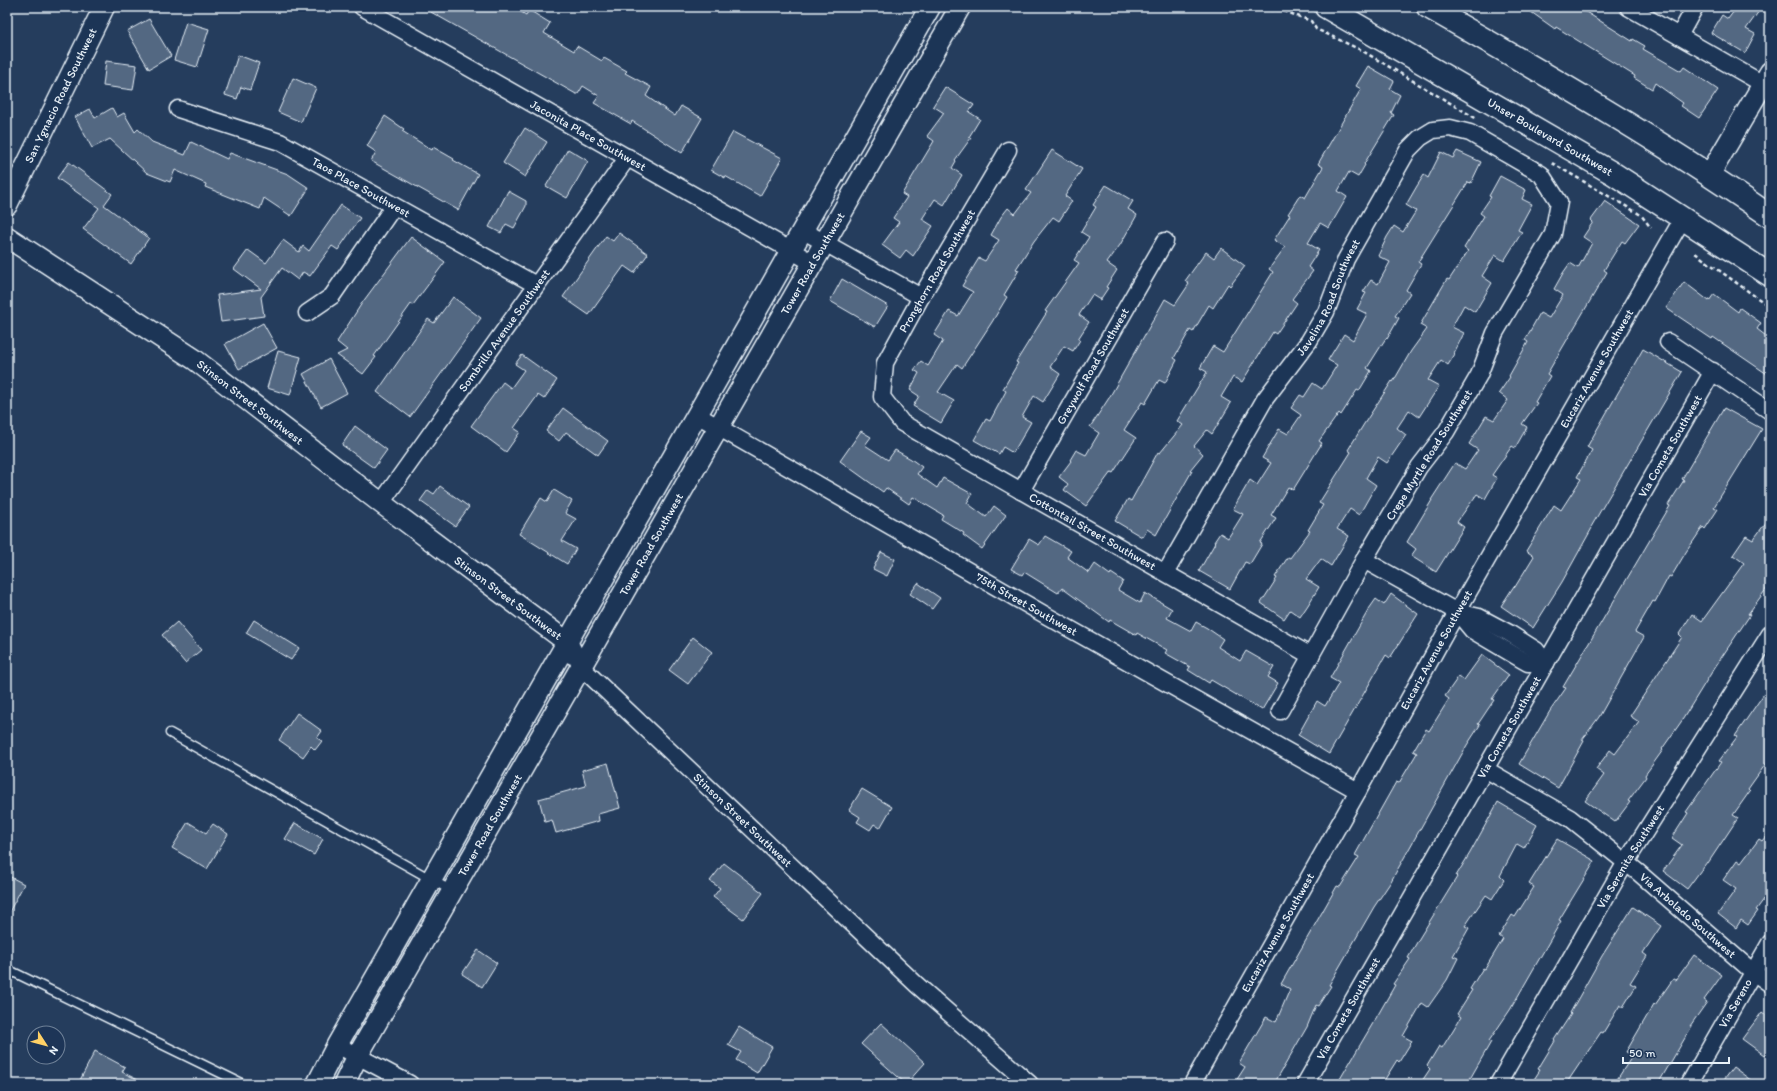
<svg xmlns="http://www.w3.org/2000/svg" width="1777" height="1091" font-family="Itim,sans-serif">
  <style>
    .building { fill: #536782; stroke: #e8f1f8 }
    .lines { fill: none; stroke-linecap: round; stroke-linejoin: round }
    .service-casing { stroke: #e8f1f8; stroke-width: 11 }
    .minor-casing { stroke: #e8f1f8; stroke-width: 19 }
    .tertiary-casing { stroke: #e8f1f8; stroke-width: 23 }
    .secondary-casing { stroke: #e8f1f8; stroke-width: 25 }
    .path { stroke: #e8f1f8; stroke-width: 2.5; stroke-dasharray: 4 3; stroke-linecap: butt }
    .service { stroke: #1d3557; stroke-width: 8 }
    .minor { stroke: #1d3557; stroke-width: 16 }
    .tertiary { stroke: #1d3557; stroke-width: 20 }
    .secondary { stroke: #1d3557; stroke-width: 22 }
    .labels { text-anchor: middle; stroke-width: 3; stroke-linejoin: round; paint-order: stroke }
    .street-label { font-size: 12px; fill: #e8f1f8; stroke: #1d3557 }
  </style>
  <rect width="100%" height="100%" fill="#253d5d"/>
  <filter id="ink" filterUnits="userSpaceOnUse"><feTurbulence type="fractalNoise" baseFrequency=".025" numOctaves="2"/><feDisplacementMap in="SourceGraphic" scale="8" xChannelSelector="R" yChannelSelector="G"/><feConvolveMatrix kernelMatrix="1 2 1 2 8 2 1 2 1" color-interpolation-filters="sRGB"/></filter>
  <g filter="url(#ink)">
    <!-- building -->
    <g class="building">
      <polygon points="422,7 513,7 526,15 529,10 550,23 544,33 574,51 577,46 602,61 604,58 627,71 625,73 651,87 646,96 675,116 681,106 702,118 682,153 632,121 631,124 594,103 599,96 583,86 578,94 576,94"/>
      <polygon points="1524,7 1578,7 1632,41 1633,39 1645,46 1643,49 1681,71 1684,67 1718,90 1699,118 1681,106 1683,103 1655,83 1652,89 1634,78 1635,76 1556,27 1555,29"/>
      <polygon points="1737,7 1762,7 1746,29 1755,34 1745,53 1711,33 1722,15 1728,19"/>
      <polygon points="149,19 171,56 149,69 127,31"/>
      <polygon points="186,22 209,29 197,67 174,60"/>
      <polygon points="238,55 259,63 250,90 241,87 237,99 225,95"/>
      <polygon points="106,61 137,65 133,90 103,86"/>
      <polygon points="1368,66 1394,81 1390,89 1400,95 1391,113 1394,115 1364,164 1365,165 1358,177 1349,172 1338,191 1347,197 1329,228 1320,223 1308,243 1319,250 1308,267 1313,271 1292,299 1297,303 1276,334 1273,332 1242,382 1233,377 1221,397 1231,403 1212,434 1207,430 1194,446 1203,454 1190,470 1192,471 1156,535 1147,529 1142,537 1115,521 1128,499 1131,501 1158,452 1160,453 1183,425 1177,421 1207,372 1200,368 1213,346 1223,352 1273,272 1269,269 1285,247 1274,240 1290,215 1288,214 1300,195 1305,198 1323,167 1318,164 1361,89 1356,86"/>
      <polygon points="293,78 316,88 301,122 278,112"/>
      <polygon points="945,87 974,105 969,112 980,119 969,137 971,138 955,160 956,161 952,168 962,175 944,205 935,199 922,219 933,226 913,256 906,250 900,258 882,245 899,222 893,218 907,197 902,194 934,141 927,136 944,113 933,106"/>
      <polygon points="112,108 117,117 124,113 135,132 138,129 152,142 185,155 191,142 227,159 230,153 288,174 309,188 291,216 264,198 260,209 205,187 206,184 175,170 170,182 147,173 110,139 92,148 75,117 90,109 95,118"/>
      <polygon points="385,116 404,129 402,131 432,150 433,147 454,159 453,160 478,174 458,210 371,161 376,152 367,146"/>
      <polygon points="525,128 547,142 525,177 503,163"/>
      <polygon points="733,132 782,158 760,196 725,176 725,178 711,170"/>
      <polygon points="568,149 588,161 567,198 546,186"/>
      <polygon points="1052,150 1082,169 1065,196 1072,201 1059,221 1053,217 1034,241 1016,269 1019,270 1004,295 1007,297 992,322 962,368 957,364 938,392 954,401 941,423 913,406 919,396 910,390 919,373 914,370 921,361 928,366 943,341 934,335 949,311 958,316 973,292 962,286 979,258 985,261 999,240 991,235 1001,217 1008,208 1015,214 1031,193 1026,190"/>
      <polygon points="1457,151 1481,162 1471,183 1468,182 1418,262 1421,264 1406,290 1410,293 1395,316 1399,318 1387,339 1386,338 1367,368 1371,371 1359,391 1357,390 1341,415 1339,413 1319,441 1322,443 1293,490 1288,487 1271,515 1276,518 1260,543 1262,544 1250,564 1245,562 1230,589 1199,571 1215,543 1214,542 1220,533 1228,538 1243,514 1233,509 1250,480 1257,485 1271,463 1262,458 1279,429 1288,434 1301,415 1291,408 1300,395 1304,397 1313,383 1322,389 1337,365 1328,360 1344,334 1353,340 1367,314 1357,309 1366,293 1363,292 1371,280 1378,284 1390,262 1378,256 1387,237 1394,226 1403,232 1416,211 1406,205 1417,186 1424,175 1428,178 1441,152 1453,158"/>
      <polygon points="69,162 112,194 104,205 149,238 131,264 83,229 99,208 57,178"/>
      <polygon points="1500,176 1526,190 1522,199 1532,204 1518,230 1522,232 1504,261 1495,255 1482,276 1492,283 1475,312 1464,305 1452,327 1464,333 1454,353 1455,354 1448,365 1441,360 1428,380 1439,386 1419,417 1409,410 1397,428 1406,435 1387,463 1378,457 1366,478 1376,485 1359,515 1350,509 1337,529 1349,536 1331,566 1321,559 1306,579 1319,587 1308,605 1300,617 1290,610 1284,619 1261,603 1277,578 1275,577 1288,557 1290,558 1310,531 1308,530 1323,505 1319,503 1351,452 1348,450 1364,424 1392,381 1393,382 1411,351 1427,329 1420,325 1447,279 1449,280 1468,251 1464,248 1484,216 1480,213 1491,197 1489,196"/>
      <polygon points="1106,185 1133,201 1128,209 1137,215 1120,245 1107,263 1117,270 1106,287 1108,288 1100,300 1092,295 1079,315 1089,322 1078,339 1080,340 1073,351 1064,346 1050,367 1060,374 1043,402 1034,396 1022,417 1031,422 1013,453 1003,447 999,454 974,440 986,419 990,421 1006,391 1003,389 1018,363 1016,362 1047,312 1045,311 1079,263 1074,260 1089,237 1081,232 1096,207 1093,205"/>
      <polygon points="508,191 526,201 526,206 514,228 506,224 501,233 489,227"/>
      <polygon points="1605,201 1639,224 1625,243 1622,241 1604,270 1607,272 1547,374 1550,376 1535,402 1537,403 1522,424 1527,427 1515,448 1512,446 1492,475 1497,478 1485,499 1477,494 1457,522 1464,527 1436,572 1411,556 1416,549 1407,542 1432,500 1431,500 1455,463 1465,469 1478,450 1469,444 1486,416 1494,420 1508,400 1499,393 1510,377 1509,376 1528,342 1525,340 1540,313 1549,318 1563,295 1554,289 1563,273 1570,263 1578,268 1592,243 1583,237 1593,222 1591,220"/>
      <polygon points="341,205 360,218 338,250 332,246 310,276 303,272 298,280 282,268 261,297 264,316 221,322 217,295 261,289 234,269 248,250 266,263 283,240 299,252 303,246 309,251"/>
      <polygon points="619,233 648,254 634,273 624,266 589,315 563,297 606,236 613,241"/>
      <polygon points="411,237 445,262 413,305 411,304 374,356 376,357 363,374 337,355 347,350 337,342 362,303"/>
      <polygon points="1221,248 1245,266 1230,286 1228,284 1213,308 1209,305 1193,332 1190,330 1174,358 1177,360 1165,383 1159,380 1145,404 1142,402 1124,430 1136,438 1113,473 1111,472 1086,506 1064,490 1068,484 1059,477 1071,461 1070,460 1076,450 1086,455 1099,433 1090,427 1109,398 1165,299 1175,305 1189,284 1185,281 1206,252 1214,258"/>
      <polygon points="842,279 888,306 875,327 830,301"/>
      <polygon points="1684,282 1709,301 1714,294 1738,312 1740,308 1761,323 1757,329 1770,339 1770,376 1713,337 1712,339 1666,308"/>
      <polygon points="453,297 481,318 410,417 377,392 428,319 434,323"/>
      <polygon points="263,323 277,348 239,369 225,344"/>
      <polygon points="1643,349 1682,372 1591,527 1592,528 1562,582 1533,628 1501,606 1514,586 1515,587 1534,556 1526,551 1554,505 1561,510 1581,479 1577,477 1592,450 1587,447"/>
      <polygon points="278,351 301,357 290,395 267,388"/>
      <polygon points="522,355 557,380 544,399 538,395 514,428 520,432 506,452 471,426 503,382 511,388 524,370 515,364"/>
      <polygon points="329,359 347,393 321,407 303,374"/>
      <polygon points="563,408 608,441 598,455 566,432 559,441 546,431"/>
      <polygon points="1724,408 1762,429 1714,507 1718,509 1705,529 1703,527 1686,552 1671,577 1669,576 1655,602 1653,601 1635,632 1644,637 1599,717 1582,740 1584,741 1558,788 1519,764 1550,711 1566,688 1563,687 1670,506 1668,505 1684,480 1682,479"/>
      <polygon points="355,426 387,450 374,468 342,445"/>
      <polygon points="861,431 871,437 865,445 888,460 895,450 911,459 922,467 917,474 937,488 943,478 972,494 967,503 986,517 994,506 1006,515 982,549 963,535 964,533 941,519 943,515 913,497 909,504 886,488 883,492 840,461"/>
      <polygon points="440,486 469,507 455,526 420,501 428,490 434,494"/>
      <polygon points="554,490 572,501 565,513 576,519 562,541 576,549 567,564 519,534 541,498 547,502"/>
      <polygon points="1770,517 1770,584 1748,614 1750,615 1715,667 1681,722 1662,749 1663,750 1645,775 1646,777 1628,801 1630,802 1615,822 1585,801 1604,775 1596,769 1610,750 1615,754 1639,722 1630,716 1682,637 1679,634 1692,614 1702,621 1744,563 1733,555 1746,536 1753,540"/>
      <polygon points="1045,536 1071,551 1067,557 1089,573 1095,564 1110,575 1111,573 1123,581 1118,590 1140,603 1145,593 1172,609 1167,618 1191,631 1196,622 1207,628 1223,639 1218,647 1240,661 1246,651 1274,667 1268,677 1278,683 1262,710 1211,680 1209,683 1188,670 1190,667 1165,653 1167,650 1137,633 1136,635 1110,620 1109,622 1062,588 1058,593 1024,572 1022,575 1011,569 1029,539 1039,545"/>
      <polygon points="881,552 895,559 887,576 873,569"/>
      <polygon points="918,583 940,598 932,609 910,594"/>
      <polygon points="1391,594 1418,614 1390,658 1386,655 1329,754 1298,735 1317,701 1325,706 1339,683 1330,678 1369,609 1376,599 1384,605"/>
      <polygon points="254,620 299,648 291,660 246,633"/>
      <polygon points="177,622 201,650 185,663 162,635"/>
      <polygon points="693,637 712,652 688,684 669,670"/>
      <polygon points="1482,655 1509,675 1492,699 1494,700 1478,724 1480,725 1467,745 1390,883 1374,907 1329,985 1331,986 1318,1006 1316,1005 1307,1027 1289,1058 1274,1084 1234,1084 1245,1067 1239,1063 1266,1017 1276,1022 1290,989 1281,984 1337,886 1340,887 1359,857 1355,855 1396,782 1399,783 1417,753 1413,751 1426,729 1429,731 1449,699 1445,696 1459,676 1464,680"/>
      <polygon points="1770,685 1770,758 1748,789 1750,791 1733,815 1738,818 1708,863 1707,862 1687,889 1663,871 1682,845 1672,838 1688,813 1686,812 1721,762 1719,761 1737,737 1735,736"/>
      <polygon points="297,713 322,731 317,738 322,741 315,750 311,746 303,757 279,740"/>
      <polygon points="608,763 620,808 598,814 599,821 556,833 552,820 545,822 539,799 586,786 582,770"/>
      <polygon points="862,789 892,807 880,828 874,824 870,830 857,822 860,817 849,810"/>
      <polygon points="1498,802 1537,825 1524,848 1517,844 1500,876 1504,880 1492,899 1486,895 1465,926 1469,928 1453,956 1458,958 1447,980 1428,1007 1422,1003 1403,1036 1412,1041 1399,1062 1397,1060 1382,1084 1337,1084 1379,1013 1395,985 1393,984 1410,959 1408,958 1420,937 1457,877 1456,876 1470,853"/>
      <polygon points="188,822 206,833 213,824 228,834 207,869 172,848"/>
      <polygon points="295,823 323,839 314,855 285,839"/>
      <polygon points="1770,831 1770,891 1756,910 1758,911 1748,925 1741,920 1736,928 1718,914 1736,889 1723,880 1737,860 1741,863 1759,839 1762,841"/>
      <polygon points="1557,839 1595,861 1559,920 1561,921 1510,1010 1489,1041 1491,1042 1467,1084 1420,1084 1430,1069 1427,1066 1439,1046 1442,1048 1461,1017 1457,1014 1472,990 1470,989 1483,968 1485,969 1503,939 1499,936 1512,915 1515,917 1534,887 1529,884"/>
      <polygon points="724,863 763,893 743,919 713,897 720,888 710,881"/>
      <polygon points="7,875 24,884 7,916"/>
      <polygon points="1633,907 1661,926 1643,953 1647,956 1630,983 1636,986 1623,1007 1620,1005 1603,1033 1601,1032 1566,1084 1531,1084 1540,1070 1538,1069 1555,1041 1554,1040 1571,1014 1570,1013 1602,956"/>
      <polygon points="478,950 497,963 482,987 462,974"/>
      <polygon points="1694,955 1722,975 1704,1000 1707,1002 1690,1026 1692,1026 1658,1084 1614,1084 1633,1055 1626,1052 1654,1004 1655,1005 1673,979 1676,980"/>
      <polygon points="1762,1012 1770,1018 1770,1047 1764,1055 1742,1039"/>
      <polygon points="881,1023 925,1063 906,1084 861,1044"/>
      <polygon points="739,1027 772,1047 757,1073 736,1060 741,1052 728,1045"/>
      <polygon points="95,1051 125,1067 122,1072 146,1084 78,1084"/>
      <polygon points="1733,1067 1756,1084 1720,1084"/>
    </g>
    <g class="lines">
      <!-- service casing -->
      <g class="service-casing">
        <g id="service">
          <polyline points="170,733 452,891"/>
          <polyline points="7,969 243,1084"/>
        </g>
      </g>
      <!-- minor casing -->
      <g class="minor-casing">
        <g id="minor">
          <path id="s1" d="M362,7L813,263"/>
          <polyline points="1628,7 1763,84"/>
          <polyline points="1679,36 1695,7"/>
          <path id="s2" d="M178,109L280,142L536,285"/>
          <path id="s3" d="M1008,150L921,297L885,363L882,397L902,423L1311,656"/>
          <polyline points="802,230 921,297"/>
          <polyline points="307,313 332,296 394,206"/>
          <polyline points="1668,342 1770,411"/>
          <path id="s4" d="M697,415L1047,616L1358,791"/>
          <path id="s5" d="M1021,491L1165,241"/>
          <path id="s6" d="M381,503L628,157"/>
          <polyline points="1364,560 1457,612 1479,617 1509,633 1536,650 1546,663"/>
          <path id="s7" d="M1166,572L1265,399L1309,341L1326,312L1346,259L1408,150L1420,138L1433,130L1450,128L1470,133L1541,174L1559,202L1553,234L1495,333L1479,375L1446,432L1419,467L1364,560L1280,711"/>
          <polyline points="1457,612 1472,630 1521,659 1528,663 1546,663"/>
          <path id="s8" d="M580,666L917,985L1030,1084"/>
          <path id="s9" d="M1485,769L1570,818L1639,873L1753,972L1770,984"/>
          <polyline points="337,1045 410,1084"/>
          <path id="s10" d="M1192,1084L1358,791L1457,612L1683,218"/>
          <path id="s11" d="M1305,1084L1713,371"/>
          <path id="s12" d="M1498,1084L1626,862L1770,634"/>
          <path id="s13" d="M1689,1084L1770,943"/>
        </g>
      </g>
      <!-- tertiary casing -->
      <g class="tertiary-casing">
        <g id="tertiary">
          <polyline points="1710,174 1770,72"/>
          <path id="s14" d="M7,205L104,7"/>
          <path id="s15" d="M7,237L194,359L381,503L567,642L573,654"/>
          <polyline points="317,1084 337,1045 930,7"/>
          <path id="s16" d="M344,1084L358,1055L960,7"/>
        </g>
      </g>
      <!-- secondary casing -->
      <g class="secondary-casing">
        <g id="secondary">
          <path id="s17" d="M1326,7L1614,174L1770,275"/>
          <path d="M1428,7C1544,73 1660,140 1770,216"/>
        </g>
      </g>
      <!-- path -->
      <g class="path">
        <polyline points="1264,7 1268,10 1281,10 1311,21 1316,29 1361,50 1477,119"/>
        <polyline points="1552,163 1641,215 1651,228"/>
        <polyline points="1695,253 1770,307"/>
      </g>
      <!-- service -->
      <use href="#service" class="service"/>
      <!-- minor -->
      <use href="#minor" class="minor"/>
      <!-- tertiary -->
      <use href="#tertiary" class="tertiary"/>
      <!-- secondary -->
      <use href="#secondary" class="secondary"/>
    </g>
  </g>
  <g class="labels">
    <!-- street labels -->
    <g class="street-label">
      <text dy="4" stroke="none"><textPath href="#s14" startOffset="122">San Ygnacio Road Southwest</textPath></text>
      <text dy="4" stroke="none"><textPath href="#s1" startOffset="260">Jaconita Place Southwest</textPath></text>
      <text dy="4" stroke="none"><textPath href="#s17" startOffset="259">Unser Boulevard Southwest</textPath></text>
      <text dy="4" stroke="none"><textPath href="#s2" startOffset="200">Taos Place Southwest</textPath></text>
      <text dy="4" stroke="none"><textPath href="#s16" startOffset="945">Tower Road Southwest</textPath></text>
      <text transform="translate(937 271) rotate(-60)" y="4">Pronghorn Road Southwest</text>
      <text dy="4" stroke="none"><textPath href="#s7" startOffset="320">Javelina Road Southwest</textPath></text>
      <text dy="4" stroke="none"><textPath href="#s6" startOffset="212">Sombrillo Avenue Southwest</textPath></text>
      <text dy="4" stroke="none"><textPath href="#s5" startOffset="144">Greywolf Road Southwest</textPath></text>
      <text dy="4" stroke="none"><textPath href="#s10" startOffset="822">Eucariz Avenue Southwest</textPath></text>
      <text dy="4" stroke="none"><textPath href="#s15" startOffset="294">Stinson Street Southwest</textPath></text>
      <text dy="4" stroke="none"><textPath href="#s11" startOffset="735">Via Cometa Southwest</textPath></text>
      <text transform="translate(1429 455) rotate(-58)" y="4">Crepe Myrtle Road Southwest</text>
      <text dy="4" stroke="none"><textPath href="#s3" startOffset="532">Cottontail Street Southwest</textPath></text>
      <text dy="4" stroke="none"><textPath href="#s16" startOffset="621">Tower Road Southwest</textPath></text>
      <text dy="4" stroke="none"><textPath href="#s15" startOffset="618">Stinson Street Southwest</textPath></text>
      <text dy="4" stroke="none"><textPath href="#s4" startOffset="380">75th Street Southwest</textPath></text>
      <text dy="4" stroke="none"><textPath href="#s10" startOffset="498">Eucariz Avenue Southwest</textPath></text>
      <text dy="4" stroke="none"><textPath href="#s11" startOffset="411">Via Cometa Southwest</textPath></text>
      <text dy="4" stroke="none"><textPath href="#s8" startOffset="224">Stinson Street Southwest</textPath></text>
      <text dy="4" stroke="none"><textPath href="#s16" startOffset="297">Tower Road Southwest</textPath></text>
      <text dy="4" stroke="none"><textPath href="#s12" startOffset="263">Via Serenita Southwest</textPath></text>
      <text dy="4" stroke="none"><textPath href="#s9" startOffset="251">Via Arbolado Southwest</textPath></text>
      <text dy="4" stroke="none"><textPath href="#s10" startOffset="174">Eucariz Avenue Southwest</textPath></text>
      <text dy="4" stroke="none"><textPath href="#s13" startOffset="93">Via Sereno</textPath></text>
      <text dy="4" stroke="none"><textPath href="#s11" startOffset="87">Via Cometa Southwest</textPath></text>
    </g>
  </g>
  <!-- margin -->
  <rect width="1777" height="1091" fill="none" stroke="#1d3557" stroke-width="24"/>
  <rect x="12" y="12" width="1753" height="1067" fill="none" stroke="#e8f1f8" stroke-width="1.5" filter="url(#ink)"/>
  <!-- north arrow -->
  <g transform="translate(46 1045) rotate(126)"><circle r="19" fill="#1d3557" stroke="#6e8097"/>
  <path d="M0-3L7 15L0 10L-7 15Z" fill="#ffd166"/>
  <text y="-6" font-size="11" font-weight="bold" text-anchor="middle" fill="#e8f1f8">N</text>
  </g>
  <!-- scale -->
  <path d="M1623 1057v6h106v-6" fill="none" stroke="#e8f1f8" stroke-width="2"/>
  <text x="1629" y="1057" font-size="12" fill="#e8f1f8" stroke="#1d3557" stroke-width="3" paint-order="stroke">50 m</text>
</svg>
